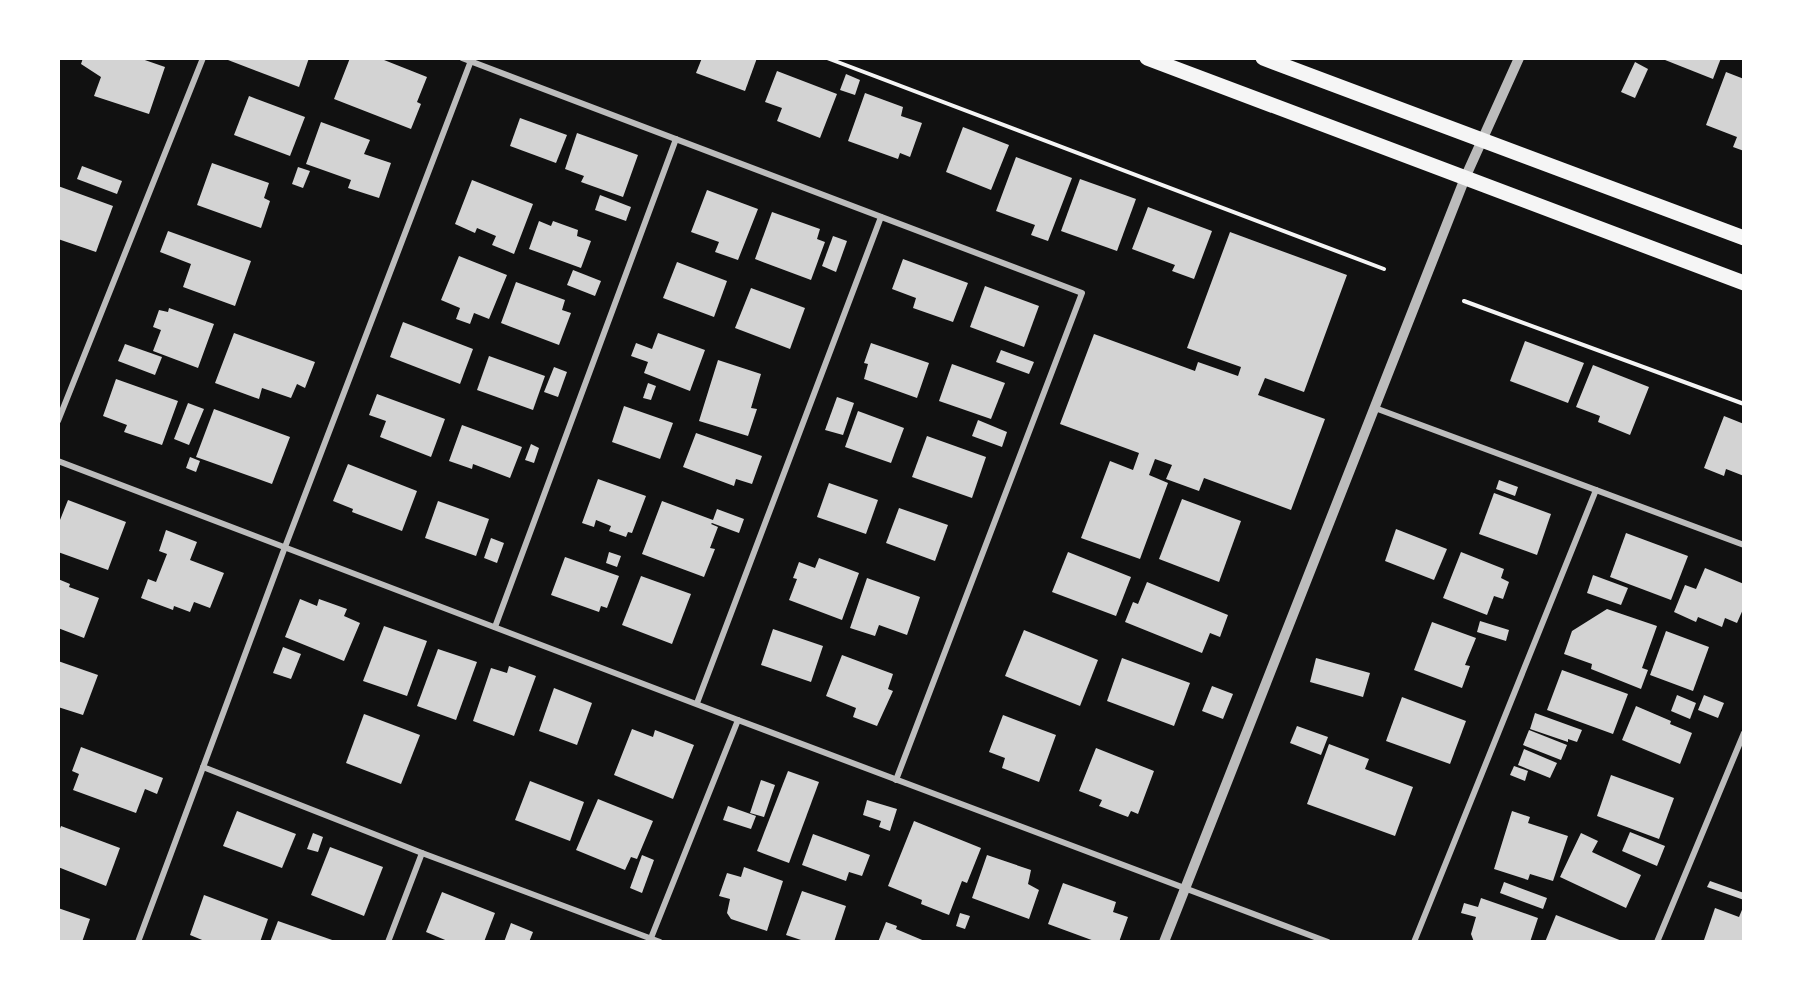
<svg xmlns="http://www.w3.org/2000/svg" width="1802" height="1000" font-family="Jost,sans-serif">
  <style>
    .building { fill: #d3d3d3 }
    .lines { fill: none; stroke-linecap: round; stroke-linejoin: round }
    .path { stroke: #f5f5f5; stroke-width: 4 }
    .minor { stroke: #bcbcbc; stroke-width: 6 }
    .tertiary { stroke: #bcbcbc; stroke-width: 10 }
    .primary { stroke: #f5f5f5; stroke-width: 15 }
  </style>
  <rect width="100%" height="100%" fill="#111"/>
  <!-- building -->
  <g class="building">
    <polygon points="83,58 139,58 165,67 149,114 94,96 101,77 81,64"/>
    <polygon points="229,58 309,58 299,87 228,60"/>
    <polygon points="350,58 379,58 427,77 417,102 421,104 411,129 334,99"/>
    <polygon points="702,58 757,58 745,91 696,73"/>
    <polygon points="1660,58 1721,58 1713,79"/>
    <polygon points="1635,62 1648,69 1635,98 1621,92"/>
    <polygon points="777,71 837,94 820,138 777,121 782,108 765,102"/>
    <polygon points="1726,72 1744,79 1744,151 1733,147 1737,137 1706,125"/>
    <polygon points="846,74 860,80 855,95 840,90"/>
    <polygon points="865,93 903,107 901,116 922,123 910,157 900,153 898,159 848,141"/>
    <polygon points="249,96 305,117 290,156 234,135"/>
    <polygon points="520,118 567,135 556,163 510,146"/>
    <polygon points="321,122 370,140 364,154 391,163 379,198 348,188 351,180 306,164"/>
    <polygon points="963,127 1009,145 991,190 946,172"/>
    <polygon points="577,133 638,155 623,197 581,182 584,176 565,169"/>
    <polygon points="1016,157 1072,178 1048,241 1031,235 1035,225 996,211"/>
    <polygon points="212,163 269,183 264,198 270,201 261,228 197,205"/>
    <polygon points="82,166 122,181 117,194 77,179"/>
    <polygon points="298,167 310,171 303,188 292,184"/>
    <polygon points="1080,179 1136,199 1117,251 1061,231"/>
    <polygon points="472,180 533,204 514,254 492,245 496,236 477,228 475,233 455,224"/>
    <polygon points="58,186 113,206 96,252 58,239"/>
    <polygon points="707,190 758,209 738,260 715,252 719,242 691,232"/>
    <polygon points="600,195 631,207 626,221 595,210"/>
    <polygon points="1148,207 1212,231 1194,279 1172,271 1175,265 1132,249"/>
    <polygon points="772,212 820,229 817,239 825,242 811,280 755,259"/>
    <polygon points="539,221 551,226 553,221 578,230 577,236 591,241 581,268 529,249"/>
    <polygon points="168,231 251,261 235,306 183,287 191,264 160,252"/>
    <polygon points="1230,232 1347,275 1304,392 1265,378 1258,395 1325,419 1291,510 1204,478 1199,491 1166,479 1172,465 1155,459 1149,475 1168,483 1140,559 1081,538 1110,461 1133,470 1139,453 1060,424 1094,334 1195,371 1198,362 1238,376 1241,367 1187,348"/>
    <polygon points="833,236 847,241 836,272 822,266"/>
    <polygon points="459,256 507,275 489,319 474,313 470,324 456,319 460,308 441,300"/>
    <polygon points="903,259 968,283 953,322 913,308 916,298 892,289"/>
    <polygon points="677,262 727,281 714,317 663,298"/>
    <polygon points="573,270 601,281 595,296 567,285"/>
    <polygon points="516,282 565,300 562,310 571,313 559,345 501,323"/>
    <polygon points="985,286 1039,306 1024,347 970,327"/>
    <polygon points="751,288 805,308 790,349 735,328"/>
    <polygon points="169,308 214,324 198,368 153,351 161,330 153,327 159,310 168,312"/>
    <polygon points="403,322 473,349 460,384 390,357"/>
    <polygon points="234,333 315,362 305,388 297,384 291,398 262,388 259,399 215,383"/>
    <polygon points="658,333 705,350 690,391 644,373 648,362 631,356 636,343 652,349"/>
    <polygon points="1525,341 1584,363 1568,403 1510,381"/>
    <polygon points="871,343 929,363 917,398 864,379 868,364 864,363"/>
    <polygon points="125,344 162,357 155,375 118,361"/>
    <polygon points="1001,350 1034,362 1029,374 996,362"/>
    <polygon points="489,356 545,376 533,410 477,390"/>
    <polygon points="718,360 761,374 751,408 757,409 748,436 699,421"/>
    <polygon points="952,364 1005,383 991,419 939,401"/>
    <polygon points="1593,365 1649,387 1630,435 1598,422 1600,416 1576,407"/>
    <polygon points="554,367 567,372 558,397 544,392"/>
    <polygon points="116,379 178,401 162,445 124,432 127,425 103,416"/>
    <polygon points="648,383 656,386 651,400 643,398"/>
    <polygon points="377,394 445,419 431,457 380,437 386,421 369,415"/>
    <polygon points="837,397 854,403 843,435 825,430"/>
    <polygon points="188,403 204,409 189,445 174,439"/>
    <polygon points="624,406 673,423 660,459 612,442"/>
    <polygon points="214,409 290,437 272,484 196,457"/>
    <polygon points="858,411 904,428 891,463 845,447"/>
    <polygon points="1724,416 1744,424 1744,476 1726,469 1724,476 1704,468"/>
    <polygon points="978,420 1007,432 1002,447 972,436"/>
    <polygon points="462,425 522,447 510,478 473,464 472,469 449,461"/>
    <polygon points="696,433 762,456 752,484 736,479 734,486 683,467"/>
    <polygon points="927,436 986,457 972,498 912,477"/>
    <polygon points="531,444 539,448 534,463 525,460"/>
    <polygon points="190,457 200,461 196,472 186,468"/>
    <polygon points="348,464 417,491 402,531 352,512 353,509 333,501"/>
    <polygon points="598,479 646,496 632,533 628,532 626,537 609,531 611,526 596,520 594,527 582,523"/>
    <polygon points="1499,480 1518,487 1515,496 1496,489"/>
    <polygon points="829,483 878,500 866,534 817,517"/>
    <polygon points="1494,493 1551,514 1537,555 1479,534"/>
    <polygon points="1182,499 1241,521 1219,582 1159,559"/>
    <polygon points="68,500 126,522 108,570 58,552 58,525"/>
    <polygon points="438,501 489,519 476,556 425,538"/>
    <polygon points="662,501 713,520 717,509 744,519 739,533 712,523 711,524 718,527 710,548 715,549 704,577 642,554"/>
    <polygon points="899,508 948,525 935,561 886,543"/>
    <polygon points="1396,529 1447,549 1434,580 1385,561"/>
    <polygon points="166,530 197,542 190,560 224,573 210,608 194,602 190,612 174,606 173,610 141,598 148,579 156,582 167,554 159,551"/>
    <polygon points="1626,533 1688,556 1671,600 1610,577"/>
    <polygon points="491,538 504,543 497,563 484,558"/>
    <polygon points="609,552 621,556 617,567 606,563"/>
    <polygon points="1068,552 1131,577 1116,616 1052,592"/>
    <polygon points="1461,552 1504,569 1501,578 1509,582 1503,599 1494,596 1487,615 1443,598"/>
    <polygon points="565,557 619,576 607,608 601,606 599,612 551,595"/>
    <polygon points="819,558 859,573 842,620 789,600 797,579 793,578 799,562 815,568"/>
    <polygon points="1705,568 1744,584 1744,607 1737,623 1725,618 1722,627 1698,617 1696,622 1674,612 1685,585 1696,589"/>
    <polygon points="1593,575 1628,588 1621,605 1587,593"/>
    <polygon points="641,576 691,594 672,644 622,625"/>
    <polygon points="867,578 920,597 907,635 879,625 875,636 850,628"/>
    <polygon points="58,579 70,584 69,587 99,598 84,638 58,628"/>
    <polygon points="1147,582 1228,615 1220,637 1210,633 1202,653 1125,622 1133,602 1138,604"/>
    <polygon points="300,599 317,606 319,599 347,609 344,616 360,623 344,661 285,637"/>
    <polygon points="1607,609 1657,626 1642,668 1648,670 1641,689 1591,669 1592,664 1564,654 1572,631"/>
    <polygon points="1480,621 1509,630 1506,641 1477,632"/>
    <polygon points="1432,622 1476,638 1465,665 1470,666 1462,688 1414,670"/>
    <polygon points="384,626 427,641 407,696 363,681"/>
    <polygon points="773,629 823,646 811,682 761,665"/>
    <polygon points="1024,630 1098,660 1080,706 1005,676"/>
    <polygon points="1666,631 1709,647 1693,691 1650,675"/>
    <polygon points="283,647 301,654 291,679 273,673"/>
    <polygon points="438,649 477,662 456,720 417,706"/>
    <polygon points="842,655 893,674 888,689 893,691 877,726 853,717 856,708 826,696"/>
    <polygon points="1122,658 1190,683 1174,726 1107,701"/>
    <polygon points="1316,658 1370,673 1363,697 1310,682"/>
    <polygon points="58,661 98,675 83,715 58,707"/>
    <polygon points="509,666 536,676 514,736 473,721 491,668 507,673"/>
    <polygon points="1562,670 1628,694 1613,734 1547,710"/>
    <polygon points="1212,686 1233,694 1223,719 1202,711"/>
    <polygon points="554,688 592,703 577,745 539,731"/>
    <polygon points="1677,695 1696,703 1690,719 1671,711"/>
    <polygon points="1704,695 1724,703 1718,718 1698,710"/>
    <polygon points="1402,697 1466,721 1450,764 1386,741"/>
    <polygon points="1636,706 1671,721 1670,724 1692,733 1680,764 1622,740"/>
    <polygon points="1535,713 1582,730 1577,742 1568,739 1568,742 1530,729"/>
    <polygon points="364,714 420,735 401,784 346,763"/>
    <polygon points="1003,715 1056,735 1039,782 1002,768 1005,758 989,752"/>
    <polygon points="1297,726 1328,737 1321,755 1290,743"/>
    <polygon points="632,729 653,737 655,730 694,745 673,799 614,775"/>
    <polygon points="1529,730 1567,745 1561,760 1523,745"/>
    <polygon points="1329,744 1369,759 1365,769 1413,787 1395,836 1307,804"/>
    <polygon points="81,747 163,778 157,794 145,789 136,813 73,790 79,774 72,771"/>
    <polygon points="1096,748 1154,771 1138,814 1131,811 1128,817 1099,806 1102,800 1079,791"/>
    <polygon points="1524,749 1557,763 1550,778 1518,765"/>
    <polygon points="1514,766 1528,771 1525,781 1510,775"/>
    <polygon points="788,771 819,782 789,863 757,851"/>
    <polygon points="1611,775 1674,798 1659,839 1597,816"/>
    <polygon points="761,780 775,785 764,817 750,813"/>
    <polygon points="530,781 584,802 570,841 515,820"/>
    <polygon points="598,799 653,821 637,859 631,857 625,870 576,850"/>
    <polygon points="867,800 897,809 890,831 879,827 881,821 863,815"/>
    <polygon points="728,806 756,816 751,829 723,820"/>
    <polygon points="237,811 296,834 282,868 223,846"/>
    <polygon points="1512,811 1530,817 1528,823 1568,836 1553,881 1530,874 1528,880 1494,869"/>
    <polygon points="914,821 981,848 967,883 962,881 949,915 921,904 922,900 888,886"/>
    <polygon points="61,826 120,848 106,886 58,867 58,834"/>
    <polygon points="1630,832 1665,846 1657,866 1622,851"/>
    <polygon points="313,833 323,837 318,852 307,849"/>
    <polygon points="1581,833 1598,841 1592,852 1641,875 1626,908 1560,877"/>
    <polygon points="813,834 870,855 862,876 849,872 846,881 802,865"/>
    <polygon points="330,847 383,867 364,916 311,895"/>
    <polygon points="642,855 654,860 642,893 630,888"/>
    <polygon points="987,855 1031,870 1028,884 1039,890 1029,919 972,898"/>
    <polygon points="744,867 783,881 767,931 731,919 727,913 730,899 719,896 727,873 741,877"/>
    <polygon points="1710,881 1744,893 1744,900 1707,887"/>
    <polygon points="1504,882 1547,898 1543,909 1500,893"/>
    <polygon points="1063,883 1116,902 1113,912 1128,917 1119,942 1097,942 1048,924"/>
    <polygon points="802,891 846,906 834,942 800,942 801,940 786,935"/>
    <polygon points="442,892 495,913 484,942 450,942 426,932"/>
    <polygon points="204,895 268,919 260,942 207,942 190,935"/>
    <polygon points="1481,898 1538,918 1530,942 1474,942 1471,934 1476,917 1461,913 1464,903 1478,907"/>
    <polygon points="1744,905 1744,942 1709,942 1704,940 1715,908 1739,917"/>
    <polygon points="58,908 90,919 82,942 58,942"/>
    <polygon points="960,913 970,916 965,929 956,926"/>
    <polygon points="1556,915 1622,941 1622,942 1545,942"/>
    <polygon points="278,921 335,941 335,942 270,942"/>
    <polygon points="886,922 897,926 896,929 927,942 878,942"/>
    <polygon points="511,923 533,932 529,942 504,942"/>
  </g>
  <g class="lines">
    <!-- path -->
    <g class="path">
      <polyline points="827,58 1384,269"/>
      <polyline points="1464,301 1744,404"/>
    </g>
    <!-- minor -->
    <g class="minor">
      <polyline points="462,58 1082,293 896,780"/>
      <polyline points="1375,408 1744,545"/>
      <polyline points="58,421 203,58"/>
      <polyline points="58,461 738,720 1328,942"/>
      <polyline points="495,627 676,139"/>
      <polyline points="697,703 881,217"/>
      <polyline points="203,767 422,853 660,942"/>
      <polyline points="651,938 738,720"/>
      <polyline points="138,942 285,547 472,58"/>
      <polyline points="388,942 422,853"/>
      <polyline points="1414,942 1596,490"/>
      <polyline points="1657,942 1744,733"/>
    </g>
    <!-- tertiary -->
    <polyline class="tertiary" points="1164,942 1465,178 1519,58"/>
    <!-- primary -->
    <g class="primary">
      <polyline points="1147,58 1744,283"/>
      <polyline points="1263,58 1744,238"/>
    </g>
  </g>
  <!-- border -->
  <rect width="1802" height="1000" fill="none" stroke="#ffffff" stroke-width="120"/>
</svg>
